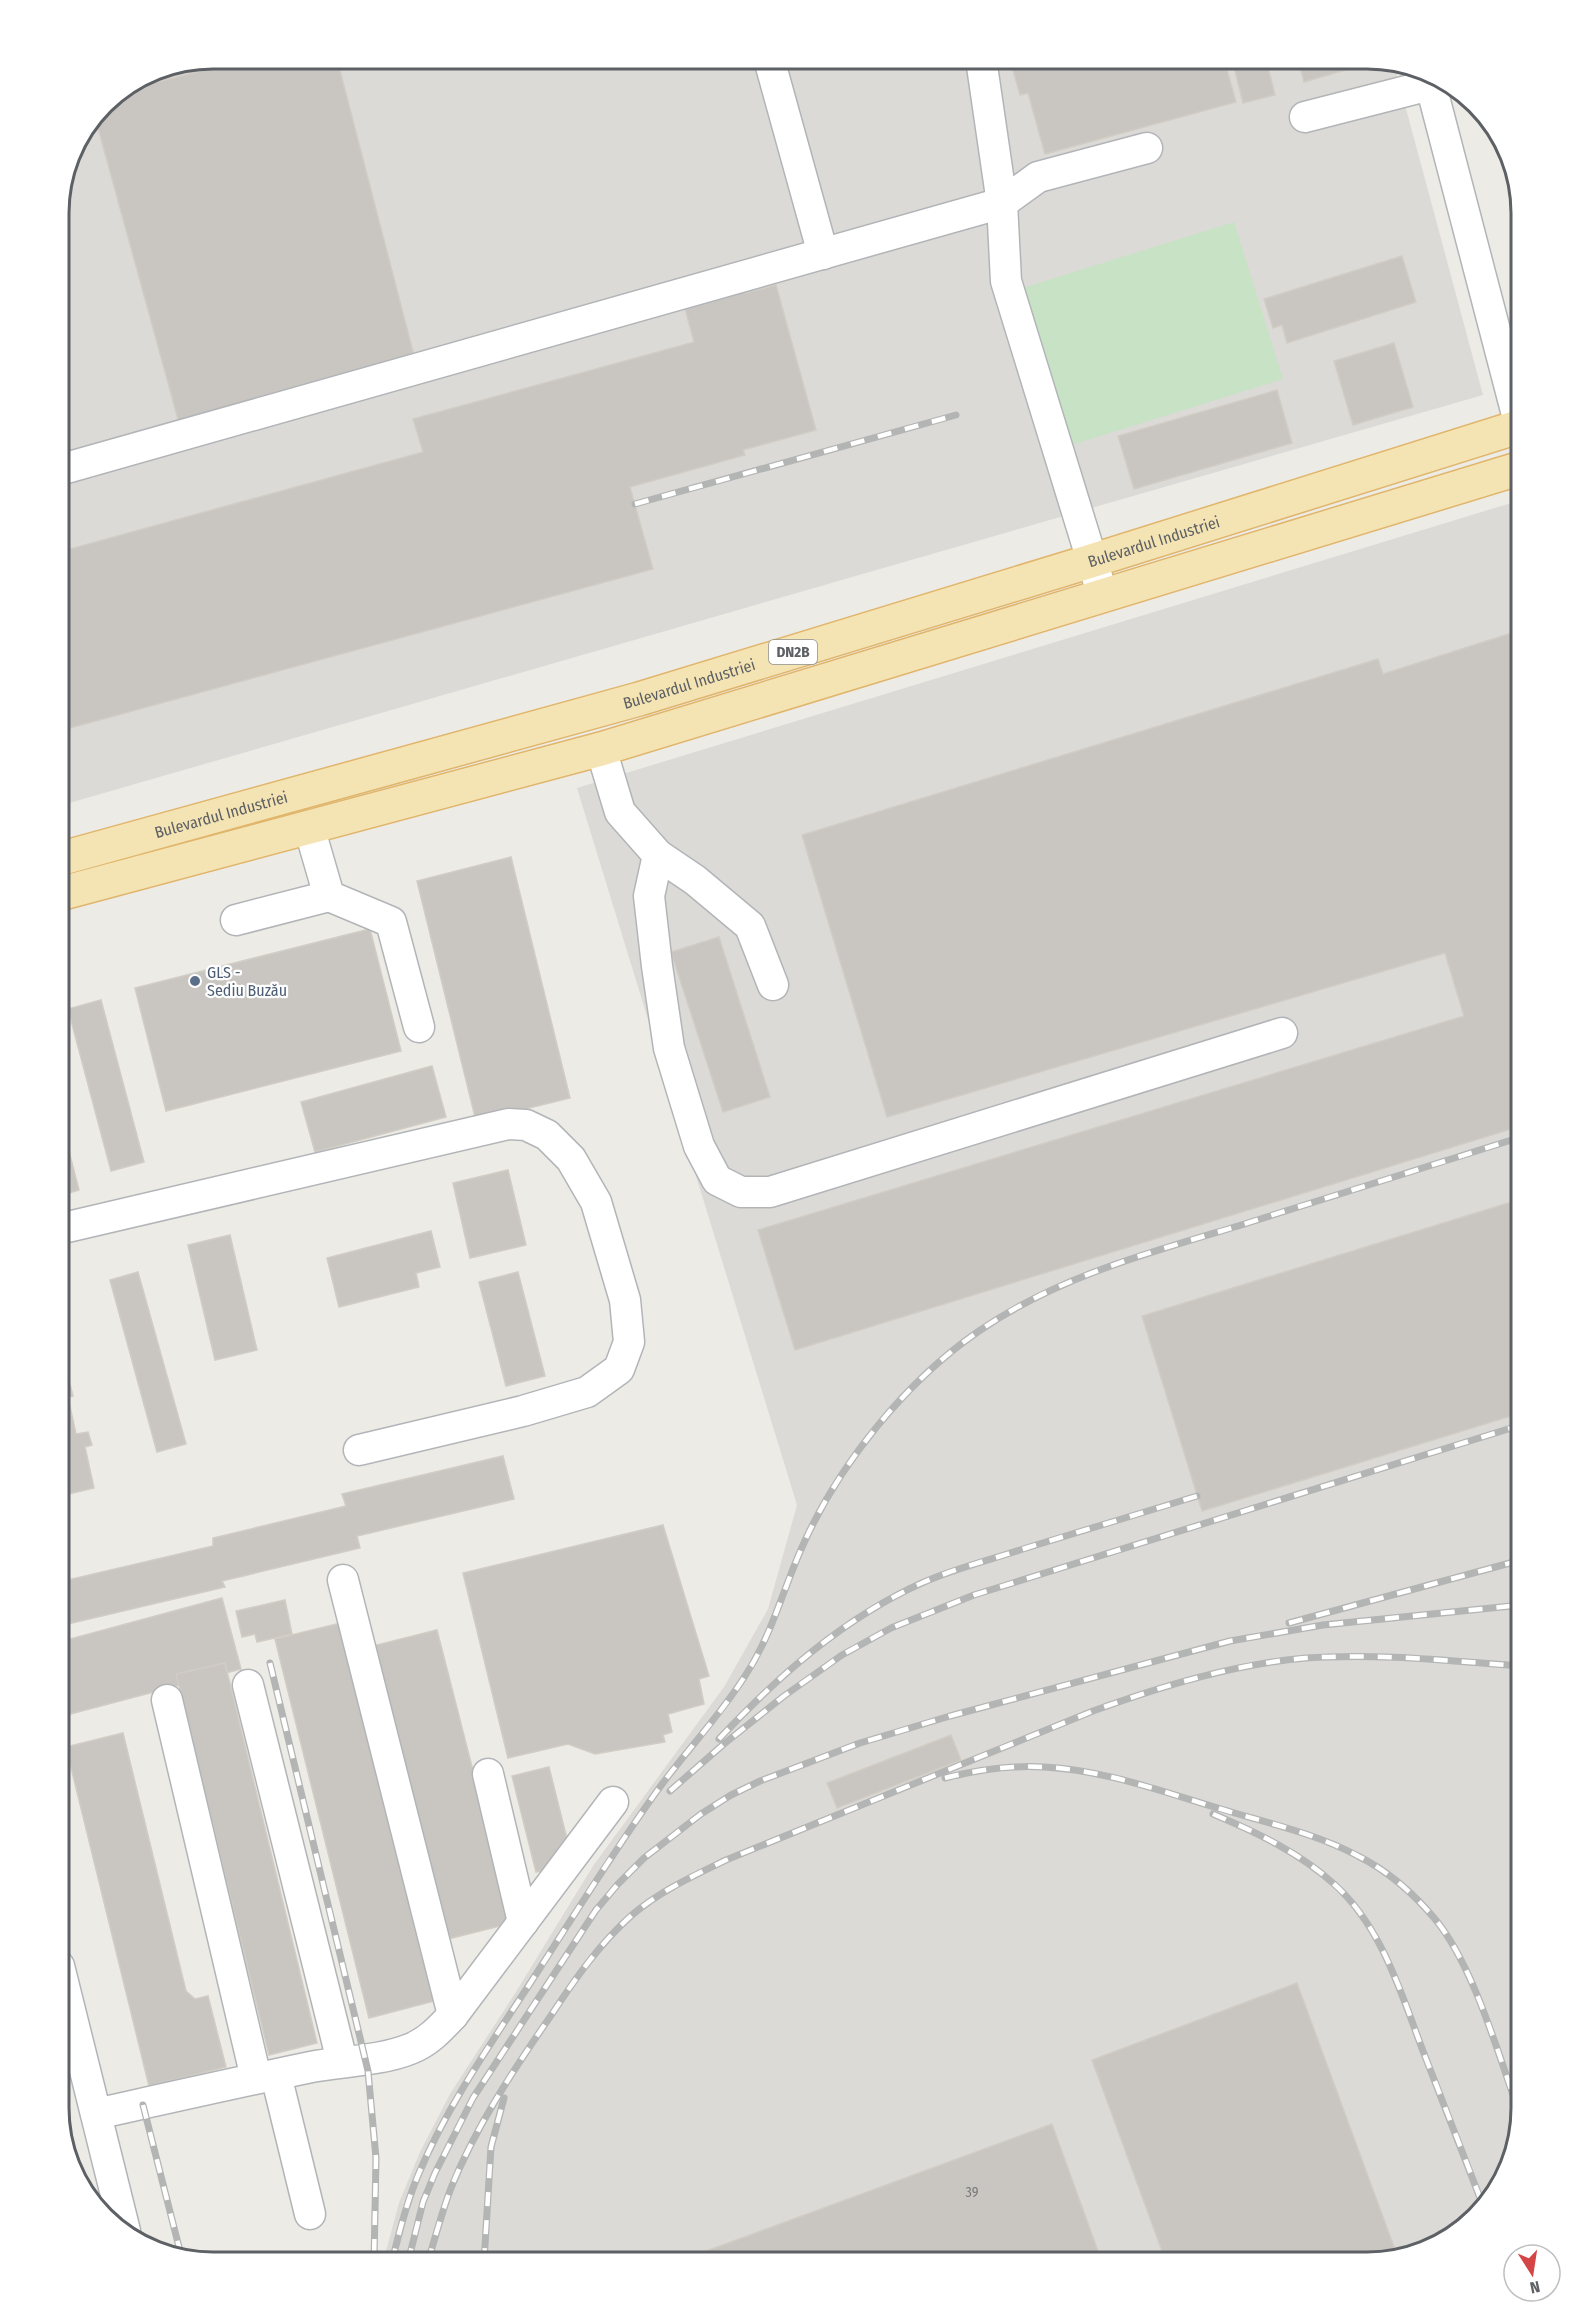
<svg xmlns="http://www.w3.org/2000/svg" width="1580" height="2321" font-family="'Fira Sans Condensed',sans-serif">
  <style>
    .industrial { fill: #dcdad7 }
    .green { fill: #c7e2c5 }
    .building { fill: #c9c6c2; stroke: #d1ccc4; stroke-width: 1.5 }
    .lines { fill: none; stroke-linecap: round; stroke-linejoin: round }
    .minor-casing { stroke: #b2b5b8; stroke-width: 33 }
    .major-casing { stroke: #e0b56c; stroke-width: 36 }
    .minor { stroke: #fff; stroke-width: 30 }
    .major { stroke: #f5e4b3; stroke-width: 33 }
    .rail-casing { stroke: #b3b4b4; stroke-width: 7 }
    .rail { stroke: #fff; stroke-width: 4.5; stroke-dasharray: 14; stroke-linecap: butt }
    .service-dot { fill: #5c6f8a; stroke: #fff; stroke-width: 2 }
    .labels { text-anchor: middle; stroke-width: 4.5; stroke-linejoin: round; paint-order: stroke }
    .number-label { font-size: 14px; fill: #787a7c }
    .shield { fill: #fff; stroke: #8e9092; stroke-width: 1.5 }
    .shield-label { font-size: 15px; font-weight: bold; fill: #5d6064 }
    .street-label { font-size: 16px; fill: #5d6064; stroke: #fff }
    .service-label { font-size: 16px; fill: #4e5e75; stroke: #fff; text-anchor: start }
    .rim { fill: none; stroke: #5d6064; stroke-width: 3 }
  </style>
  <rect width="100%" height="100%" fill="#edebe5"/>
  <!-- industrial -->
  <g class="industrial">
    <polygon points="213,59 1377,59 1394,64 1483,395 59,806 59,203 70,154 104,104 154,70"/>
    <polygon points="1521,500 1521,2108 1501,2185 1444,2242 1367,2262 365,2262 366,2251 386,2251 399,2203 420,2152 450,2094 514,1995 593,1866 724,1687 768,1609 797,1505 577,788"/>
  </g>
  <!-- green -->
  <polygon class="green" points="1234,222 1283,379 1065,447 1016,290"/>
  <!-- building -->
  <g class="building">
    <polygon points="248,59 337,59 417,367 181,430 95,117 104,104 125,90"/>
    <polygon points="1010,59 1224,59 1236,102 1045,154 1028,93 1020,95"/>
    <polygon points="1232,59 1266,59 1275,95 1243,103"/>
    <polygon points="1298,59 1372,59 1373,62 1304,82"/>
    <polygon points="1402,256 1416,302 1287,343 1282,325 1273,328 1264,299"/>
    <polygon points="739,267 746,293 776,285 816,430 743,450 745,455 630,487 653,569 59,731 59,552 423,452 413,419 694,342 678,283"/>
    <polygon points="1394,343 1413,407 1353,425 1334,361"/>
    <polygon points="1277,390 1292,443 1134,489 1118,436"/>
    <polygon points="1521,630 1521,1126 795,1350 758,1230 1464,1016 1445,953 887,1117 802,835 1378,659 1383,674"/>
    <polygon points="511,857 570,1098 476,1121 417,881"/>
    <polygon points="370,929 401,1051 166,1111 135,988"/>
    <polygon points="719,937 770,1097 723,1112 671,952"/>
    <polygon points="101,1000 144,1162 111,1171 68,1009"/>
    <polygon points="432,1066 446,1117 315,1152 301,1102"/>
    <polygon points="59,1113 79,1190 59,1196"/>
    <polygon points="508,1170 526,1245 470,1258 453,1183"/>
    <polygon points="1521,1199 1521,1413 1202,1511 1142,1316"/>
    <polygon points="431,1231 440,1267 416,1273 419,1287 339,1307 327,1258"/>
    <polygon points="230,1235 257,1350 215,1360 188,1245"/>
    <polygon points="138,1272 186,1444 157,1452 110,1280"/>
    <polygon points="518,1272 545,1376 506,1386 479,1282"/>
    <polygon points="59,1356 60,1363 64,1362 73,1396 59,1400"/>
    <polygon points="69,1402 76,1434 88,1432 92,1445 85,1447 94,1488 60,1496 59,1404"/>
    <polygon points="503,1456 514,1499 357,1536 360,1548 222,1581 225,1587 59,1626 59,1582 213,1546 213,1538 346,1506 342,1494"/>
    <polygon points="663,1525 709,1676 699,1679 704,1704 668,1714 672,1732 663,1735 665,1742 595,1754 568,1744 508,1758 463,1573"/>
    <polygon points="222,1598 241,1669 59,1717 59,1642"/>
    <polygon points="285,1600 292,1634 257,1642 255,1634 242,1637 236,1611"/>
    <polygon points="345,1622 438,2000 369,2018 275,1639"/>
    <polygon points="437,1630 512,1923 444,1940 369,1647"/>
    <polygon points="225,1663 317,2043 269,2055 176,1674"/>
    <polygon points="123,1733 186,1991 195,1999 208,1996 226,2067 149,2086 66,1747"/>
    <polygon points="951,1735 961,1760 837,1808 827,1783"/>
    <polygon points="549,1767 573,1863 536,1872 512,1776"/>
    <polygon points="1297,1983 1397,2255 1367,2262 1166,2262 1092,2060"/>
    <polygon points="1052,2124 1102,2262 683,2262 682,2260"/>
    <polygon points="318,2252 320,2262 279,2262"/>
  </g>
  <g class="lines">
    <!-- minor casing -->
    <g class="minor-casing">
      <g id="minor">
        <polyline points="769,59 823,254"/>
        <polyline points="981,59 1002,203 1006,281 1103,596"/>
        <polyline points="1428,74 1521,430"/>
        <polyline points="1305,117 1430,85"/>
        <polyline points="59,470 1002,203 1038,177 1147,148"/>
        <polyline points="601,749 620,812 658,855 695,880 750,926 773,985"/>
        <polyline points="309,827 329,896 391,922 419,1027"/>
        <polyline points="658,855 649,896 657,966 669,1048 699,1146 717,1180 741,1192 770,1192 1282,1033"/>
        <polyline points="236,920 329,896"/>
        <polyline points="59,1229 508,1124 526,1125 547,1135 571,1159 596,1202 625,1300 629,1342 619,1369 587,1392 523,1411 359,1450"/>
        <polyline points="343,1580 453,2015"/>
        <polyline points="248,1685 342,2061"/>
        <polyline points="167,1700 256,2078"/>
        <polyline points="488,1774 523,1922"/>
        <polyline points="59,1966 125,2231"/>
        <polyline points="276,2075 310,2214"/>
        <path d="M96,2114C168,2098 239,2082 311,2067C343,2061 380,2061 410,2049C428,2042 440,2029 453,2015L613,1802"/>
      </g>
    </g>
    <!-- major casing -->
    <g class="major-casing">
      <g id="major">
        <path id="s1" d="M59,859L639,699L1091,561L1521,426"/>
        <polyline points="59,894 601,749 1521,468"/>
      </g>
    </g>
    <!-- minor -->
    <use href="#minor" class="minor"/>
    <!-- major -->
    <use href="#major" class="major"/>
    <!-- rail casing -->
    <g class="rail-casing">
      <g id="rail">
        <polyline points="635,504 956,415"/>
        <polyline points="1289,1623 1521,1560"/>
        <polyline points="270,1663 368,2071 376,2158 374,2262"/>
        <path d="M719,1739C778,1676 845,1617 924,1582C956,1568 990,1560 1023,1549C1081,1531 1139,1514 1197,1496"/>
        <path d="M945,1778C977,1770 1011,1765 1044,1767C1105,1770 1163,1792 1221,1809C1267,1823 1315,1833 1358,1856C1388,1871 1414,1894 1435,1919C1474,1966 1499,2057 1520,2115"/>
        <polyline points="670,1791 725,1743 784,1696 842,1655 891,1628 974,1595 1521,1425"/>
        <path d="M1213,1814C1256,1832 1300,1853 1334,1884C1382,1927 1401,1993 1423,2051C1443,2102 1463,2153 1482,2203"/>
        <polyline points="143,2105 181,2255"/>
        <path d="M392,2262C399,2232 407,2201 419,2173C450,2100 497,2035 540,1968C578,1909 616,1848 657,1791C685,1752 719,1717 745,1676C772,1635 783,1589 803,1545C839,1464 906,1381 979,1331C1057,1277 1148,1253 1238,1226C1332,1196 1427,1167 1521,1137"/>
        <polyline points="408,2262 423,2202 435,2173 473,2098 596,1910 618,1884 644,1858 701,1814 731,1795 760,1781 860,1743 950,1716 1230,1641 1323,1625 1521,1605"/>
        <path d="M428,2262C435,2237 442,2212 451,2188C476,2126 514,2069 552,2014C575,1979 600,1943 632,1915C660,1891 693,1876 726,1860L1093,1711C1162,1686 1234,1664 1306,1658C1378,1653 1450,1661 1521,1666"/>
        <polyline points="484,2262 491,2147 504,2098"/>
      </g>
    </g>
    <!-- rail -->
    <use href="#rail" class="rail"/>
  </g>
  <!-- markers -->
  <circle class="service-dot" cx="195" cy="981" r="6"/>
  <g class="labels">
    <!-- number labels -->
    <g class="number-label">
      <text x="972" y="2197">39</text>
    </g>
    <!-- shield labels -->
    <rect class="shield" x="769" y="640" width="48" height="24" rx="4.5"/>
    <g class="shield-label">
      <text x="793" y="657">DN2B</text>
    </g>
    <!-- street labels -->
    <g class="street-label">
      <text dy="6" stroke="none"><textPath href="#s1" startOffset="1140">Bulevardul Industriei</textPath></text>
      <text dy="6" stroke="none"><textPath href="#s1" startOffset="654">Bulevardul Industriei</textPath></text>
      <text dy="6" stroke="none"><textPath href="#s1" startOffset="168">Bulevardul Industriei</textPath></text>
    </g>
    <!-- service labels -->
    <g class="service-label">
      <text x="207" y="978">GLS -<tspan x="207" dy="18">Sediu Buzău</tspan></text>
    </g>
  </g>
  <!-- crop -->
  <path d="M0 0H1580V2321H0ZM213 69H1367A144 144 0 0 1 1511 213V2108A144 144 0 0 1 1367 2252H213A144 144 0 0 1 69 2108V213A144 144 0 0 1 213 69Z" fill="#fff" fill-rule="evenodd"/>
  <path class="rim" d="M213 69H1367A144 144 0 0 1 1511 213V2108A144 144 0 0 1 1367 2252H213A144 144 0 0 1 69 2108V213A144 144 0 0 1 213 69Z"/>
  <!-- north arrow -->
  <g transform="translate(1532 2273) rotate(168)"><circle r="28" fill="#ffffff" stroke="#bebfc1" stroke-width="1.5"/>
  <path d="M0-4.5L10 22L0 15L-10 22Z" fill="#d44546"/>
  <text y="-9" font-size="16" font-weight="bold" text-anchor="middle" fill="#5d6064">N</text>
  </g>
</svg>
